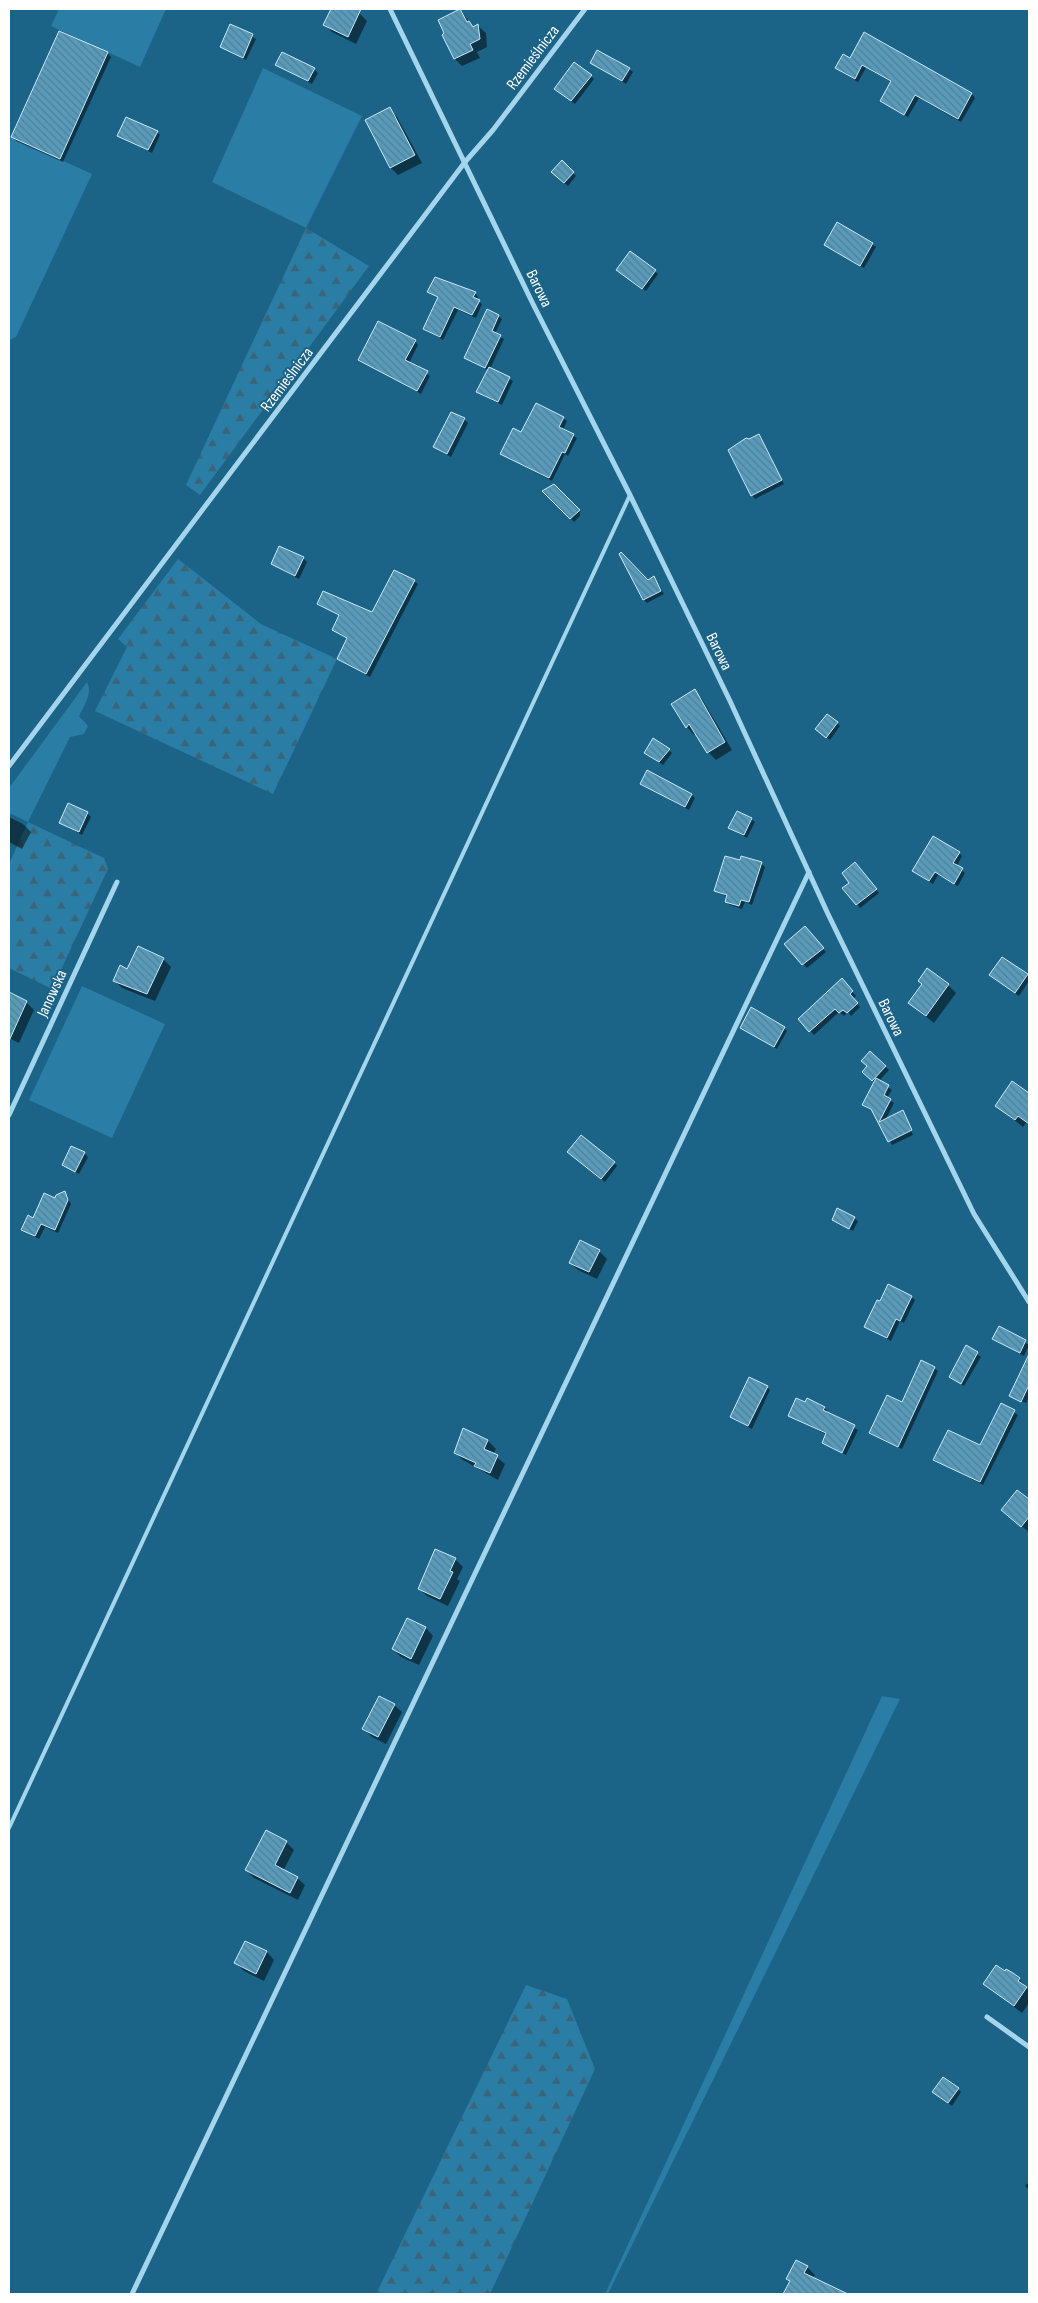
<svg xmlns="http://www.w3.org/2000/svg" width="1038" height="2303" font-family="'Sofia Sans Condensed',sans-serif">
  <style>
    .grass { fill: #2a7da4 }
    .forest { fill: url(#forest-firs) }
    .shadow { fill: #0007 }
    .building { fill: url(#building-back-hatch); stroke: #c8e9f9 }
    .lines { fill: none; stroke-linecap: round; stroke-linejoin: round }
    .lane { stroke: #a3d5ec; stroke-width: 4 }
    .street { stroke: #a3d5ec; stroke-width: 5 }
    .labels { text-anchor: middle; stroke-width: 4; stroke-linejoin: round; paint-order: stroke }
    .street-label { font-size: 16px; fill: #fff; stroke: #1b6387 }
  </style>
  <defs>
    <pattern id="forest-firs" width="22" height="20" patternUnits="userSpaceOnUse" patternTransform="scale(1.25)"><rect width="22" height="20" fill="#2a7da4"/><path d="M5 1l3.5 6h-7zM16 11l3.5 6h-7z" fill="#3b6478"/></pattern>
    <pattern id="building-back-hatch" width="6" height="6" patternUnits="userSpaceOnUse" patternTransform="scale(1.25)"><rect width="6" height="6" fill="#589aba"/><path d="M-1 5l2 2M0 0l6 6M5-1l2 2" fill="none" stroke="#547f94"/></pattern>
  </defs>
  <rect width="100%" height="100%" fill="#1b6387"/>
  <!-- grass -->
  <g class="grass">
    <polygon points="59,9 166,9 140,67 51,26"/>
    <polygon points="263,68 362,116 306,228 212,182"/>
    <polygon points="9,136 92,174 16,337 9,340"/>
    <path d="M87,682C93,693 84,706 79,716L88,726L84,734L70,737L28,822L9,813V788Z"/>
    <polygon points="82,986 165,1024 112,1138 29,1100"/>
    <polygon points="882,1696 900,1699 608,2294 605,2294"/>
  </g>
  <!-- forest -->
  <g class="forest">
    <polygon points="306,228 369,266 200,495 186,485"/>
    <polygon points="178,559 261,624 337,659 273,794 95,711 127,647 118,639"/>
    <polygon points="28,822 104,858 108,869 52,989 9,968 9,864"/>
    <polygon points="526,1985 567,1999 595,2069 490,2294 376,2294"/>
  </g>
  <!-- shadow -->
  <g class="shadow">
    <polygon points="332,9 350,9 359,13 367,21 356,44 332,32 324,24"/>
    <polygon points="460,10 474,28 478,26 486,33 487,47 477,52 480,58 462,66 455,59"/>
    <polygon points="231,25 256,39 246,60 221,47"/>
    <polygon points="865,34 972,94 975,98 961,122 919,98 908,117 881,101 892,82 866,68 858,82 840,71 836,68 850,59"/>
    <polygon points="107,53 111,57 63,162 16,141 13,137"/>
    <polygon points="591,63 629,69 633,72 626,84"/>
    <polygon points="277,65 314,69 318,73 312,84"/>
    <polygon points="591,76 594,79 575,104 559,92"/>
    <polygon points="389,109 397,117 422,163 398,175 391,168"/>
    <polygon points="157,132 160,135 152,153 118,135"/>
    <polygon points="562,162 576,176 568,186 556,176"/>
    <polygon points="872,244 876,247 864,268 826,245"/>
    <polygon points="655,271 658,274 646,291 622,273"/>
    <polygon points="447,281 475,293 478,297 477,300 482,304 476,318 458,310 443,340 424,329 439,298 429,292 446,284"/>
    <polygon points="498,316 502,319 495,334 504,339 490,369 513,381 502,405 478,392 488,370 465,358"/>
    <polygon points="415,341 418,345 409,363 430,376 421,394 360,360"/>
    <polygon points="563,418 567,421 563,430 577,438 568,456 565,454 552,481 501,454 522,434"/>
    <polygon points="464,419 468,423 451,457 438,450 435,447"/>
    <polygon points="759,436 784,484 755,499 752,495 750,441"/>
    <polygon points="554,485 580,512 580,516 574,522 544,491"/>
    <polygon points="303,558 307,562 299,579 272,564"/>
    <polygon points="654,578 664,594 647,603 644,600 648,582"/>
    <polygon points="414,581 418,584 370,677 342,662 339,659 348,639 334,630 340,616 319,603 372,613"/>
    <polygon points="694,691 702,699 732,750 716,760 708,752 696,732 694,735 687,727 673,704"/>
    <polygon points="837,723 840,726 830,740 820,733"/>
    <polygon points="669,750 672,753 663,765 645,753"/>
    <polygon points="641,784 692,795 695,798 689,810"/>
    <polygon points="87,813 91,817 82,835 61,823"/>
    <polygon points="9,817 23,824 31,832 22,849 9,842"/>
    <polygon points="751,819 755,822 747,838 730,828"/>
    <polygon points="959,853 962,856 957,866 965,873 958,886 938,875 933,884 913,871"/>
    <polygon points="741,862 761,863 765,867 752,905 745,902 742,909 730,905 726,901 728,897 715,891"/>
    <polygon points="859,867 879,893 860,908 857,904 851,883"/>
    <polygon points="804,928 826,952 807,968 786,944"/>
    <polygon points="1003,958 1029,977 1029,981 1019,996 995,979"/>
    <polygon points="163,959 171,967 155,1001 122,988 114,980 128,970"/>
    <polygon points="842,980 856,996 853,999 860,1007 851,1016 848,1012 844,1016 839,1012 814,1035 800,1019"/>
    <polygon points="948,985 956,993 934,1023 909,1003"/>
    <polygon points="9,994 26,1002 34,1010 19,1043 9,1038"/>
    <polygon points="742,1028 784,1028 787,1031 777,1049"/>
    <polygon points="870,1053 889,1070 879,1081 892,1090 887,1098 894,1103 885,1121 903,1114 913,1135 892,1145 874,1111 864,1104 875,1083 863,1072 868,1066"/>
    <polygon points="1013,1083 1029,1094 1029,1125 1026,1123 1023,1127 996,1106"/>
    <polygon points="84,1153 88,1157 79,1174 63,1165"/>
    <polygon points="572,1155 614,1163 617,1166 605,1182"/>
    <polygon points="65,1193 71,1204 58,1233 45,1227 39,1239 22,1229"/>
    <polygon points="854,1218 858,1221 853,1231 833,1220"/>
    <polygon points="599,1251 607,1259 597,1279 578,1270 570,1263"/>
    <polygon points="911,1297 915,1300 904,1323 900,1321 891,1341 866,1327 881,1303"/>
    <polygon points="1000,1328 1029,1345 1024,1356 994,1339"/>
    <polygon points="967,1347 981,1357 964,1386 950,1377"/>
    <polygon points="934,1368 938,1371 902,1449 874,1436 871,1433 903,1403"/>
    <polygon points="1023,1370 1029,1373 1029,1396 1026,1403 1011,1396"/>
    <polygon points="767,1387 770,1390 752,1429 731,1417"/>
    <polygon points="1002,1405 1018,1415 983,1485 935,1459 981,1447"/>
    <polygon points="824,1408 828,1411 826,1413 858,1430 846,1455 823,1443 827,1435 790,1416"/>
    <polygon points="464,1429 488,1441 496,1449 493,1454 505,1464 498,1480 463,1460 455,1452"/>
    <polygon points="1018,1492 1029,1501 1029,1532 1006,1514"/>
    <polygon points="455,1559 463,1567 457,1579 460,1581 448,1606 427,1596 419,1588"/>
    <polygon points="408,1619 426,1628 433,1636 419,1665 401,1657 393,1649"/>
    <polygon points="394,1705 402,1712 386,1744 372,1737 364,1729"/>
    <polygon points="286,1842 294,1850 283,1871 297,1878 305,1885 298,1900 254,1878 246,1870"/>
    <polygon points="246,1942 267,1952 274,1960 264,1981 244,1971 236,1963"/>
    <polygon points="1007,1970 1019,1979 1029,1990 1029,2003 1022,2013 984,1984"/>
    <polygon points="958,2089 961,2092 952,2106 937,2095"/>
    <polygon points="1029,2182 1029,2190 1025,2186"/>
    <polygon points="807,2267 815,2275 813,2278 829,2286 837,2294 784,2294 790,2281"/>
  </g>
  <!-- building -->
  <g class="building">
    <polygon points="331,9 361,9 348,37 323,25"/>
    <polygon points="460,9 467,22 469,21 473,27 478,24 480,39 470,44 473,50 454,59 442,35 444,33 438,20"/>
    <polygon points="230,24 253,34 243,58 220,47"/>
    <polygon points="59,31 108,52 60,159 11,137"/>
    <polygon points="864,32 972,93 958,119 915,95 904,115 880,101 891,81 862,65 855,79 835,68 843,54 850,58"/>
    <polygon points="597,50 630,68 622,81 590,63"/>
    <polygon points="282,52 315,68 308,81 275,65"/>
    <polygon points="574,62 592,75 571,101 554,89"/>
    <polygon points="390,107 415,155 390,168 365,120"/>
    <polygon points="126,117 158,131 148,150 117,136"/>
    <polygon points="562,160 574,172 564,183 551,172"/>
    <polygon points="837,222 873,243 860,266 824,245"/>
    <polygon points="630,251 656,270 642,289 616,270"/>
    <polygon points="435,277 476,292 473,297 480,300 472,315 454,307 440,337 423,329 438,297 427,292"/>
    <polygon points="487,309 499,315 492,331 501,335 485,368 464,358"/>
    <polygon points="378,321 416,340 405,360 428,371 417,391 358,360"/>
    <polygon points="489,367 510,377 498,402 476,392"/>
    <polygon points="536,403 564,417 559,427 574,434 565,453 562,452 549,478 500,454 513,428 521,432"/>
    <polygon points="451,412 465,418 447,454 433,447"/>
    <polygon points="759,434 782,480 751,496 728,450 746,438 749,439"/>
    <polygon points="554,484 580,510 570,519 542,491"/>
    <polygon points="279,546 304,557 295,576 271,564"/>
    <polygon points="621,552 648,580 654,576 661,591 643,600 619,554"/>
    <polygon points="394,570 415,580 366,674 337,659 347,638 332,630 339,615 317,604 323,591 372,612"/>
    <polygon points="695,689 725,742 707,753 689,724 686,728 671,704"/>
    <polygon points="827,714 838,722 826,738 815,729"/>
    <polygon points="653,738 670,749 659,762 644,753"/>
    <polygon points="647,770 692,794 685,807 640,784"/>
    <polygon points="68,803 88,812 79,832 59,823"/>
    <polygon points="737,811 752,818 744,835 728,828"/>
    <polygon points="933,836 960,852 953,863 963,868 954,884 935,872 929,881 912,871"/>
    <polygon points="725,856 740,860 741,856 762,862 749,902 741,900 739,906 725,902 727,895 714,891"/>
    <polygon points="855,862 877,889 856,905 842,888 849,883 842,873"/>
    <polygon points="805,926 824,948 802,965 784,944"/>
    <polygon points="138,946 164,958 147,994 113,981 120,965 127,969"/>
    <polygon points="1002,957 1028,974 1015,993 989,975"/>
    <polygon points="927,968 949,984 926,1016 908,1003 922,984 918,981"/>
    <polygon points="842,978 853,991 850,994 858,1003 847,1013 843,1010 839,1013 835,1009 809,1032 798,1019"/>
    <polygon points="9,992 27,1001 9,1041"/>
    <polygon points="751,1007 785,1027 774,1047 740,1028"/>
    <polygon points="870,1051 886,1066 872,1081 862,1072 867,1066 861,1061"/>
    <polygon points="876,1078 889,1085 884,1095 891,1099 879,1122 903,1110 912,1130 888,1142 871,1109 862,1105"/>
    <polygon points="1012,1081 1029,1093 1029,1124 1018,1116 1015,1120 995,1106"/>
    <polygon points="581,1135 615,1162 601,1179 567,1152"/>
    <polygon points="71,1146 85,1152 75,1172 62,1165"/>
    <polygon points="65,1191 68,1200 55,1230 41,1224 35,1236 21,1230 28,1215 33,1218 44,1193 55,1198 56,1195"/>
    <polygon points="837,1208 855,1217 849,1229 832,1220"/>
    <polygon points="580,1240 600,1250 589,1272 569,1263"/>
    <polygon points="888,1284 912,1296 900,1321 896,1319 887,1338 864,1327 877,1300 880,1301"/>
    <polygon points="999,1326 1026,1340 1020,1353 992,1339"/>
    <polygon points="966,1345 978,1352 961,1384 949,1377"/>
    <polygon points="1029,1354 1029,1385 1021,1402 1009,1396"/>
    <polygon points="921,1360 935,1367 898,1447 869,1433 887,1395 902,1402"/>
    <polygon points="749,1377 768,1386 748,1426 730,1417"/>
    <polygon points="796,1398 805,1402 807,1398 825,1407 823,1410 855,1425 842,1453 822,1443 826,1433 788,1416"/>
    <polygon points="1001,1403 1015,1410 980,1482 933,1460 948,1430 980,1445"/>
    <polygon points="463,1428 488,1440 484,1449 498,1455 490,1473 474,1466 476,1463 454,1453"/>
    <polygon points="1017,1490 1029,1499 1029,1517 1021,1527 1001,1510"/>
    <polygon points="435,1549 456,1558 450,1571 453,1572 440,1599 418,1589"/>
    <polygon points="407,1618 426,1627 411,1659 392,1649"/>
    <polygon points="379,1696 395,1704 378,1737 362,1729"/>
    <polygon points="266,1830 287,1841 275,1865 298,1877 290,1893 245,1870"/>
    <polygon points="245,1941 267,1951 256,1974 234,1963"/>
    <polygon points="996,1965 1005,1971 1006,1969 1013,1973 1020,1978 1018,1981 1027,1987 1014,2006 983,1984"/>
    <polygon points="943,2077 959,2088 948,2103 932,2092"/>
    <polygon points="796,2260 808,2266 804,2273 848,2294 783,2294 790,2281 786,2279"/>
  </g>
  <g class="lines">
    <!-- lane -->
    <polyline class="lane" points="9,1828 630,495"/>
    <!-- street -->
    <g class="street">
      <polyline points="390,9 533,304 630,495 730,701 828,914 974,1214 1029,1302"/>
      <polyline points="9,766 465,162 493,130 585,9"/>
      <polyline points="9,1115 117,882"/>
      <polyline points="987,2017 1029,2047"/>
      <polyline points="132,2294 809,872"/>
    </g>
  </g>
  <g class="labels">
    <!-- street labels -->
    <g class="street-label">
      <text transform="translate(532 57) rotate(-53)" y="6">Rzemieślnicza</text>
      <text transform="translate(540 288) rotate(64)" y="6">Barowa</text>
      <text transform="translate(286 379) rotate(-53)" y="6">Rzemieślnicza</text>
      <text transform="translate(720 651) rotate(64)" y="6">Barowa</text>
      <text transform="translate(51 993) rotate(-65)" y="6">Janowska</text>
      <text transform="translate(892 1017) rotate(64)" y="6">Barowa</text>
    </g>
  </g>
  <!-- border -->
  <rect width="1038" height="2303" fill="none" stroke="#ffffff" stroke-width="20"/>
</svg>
